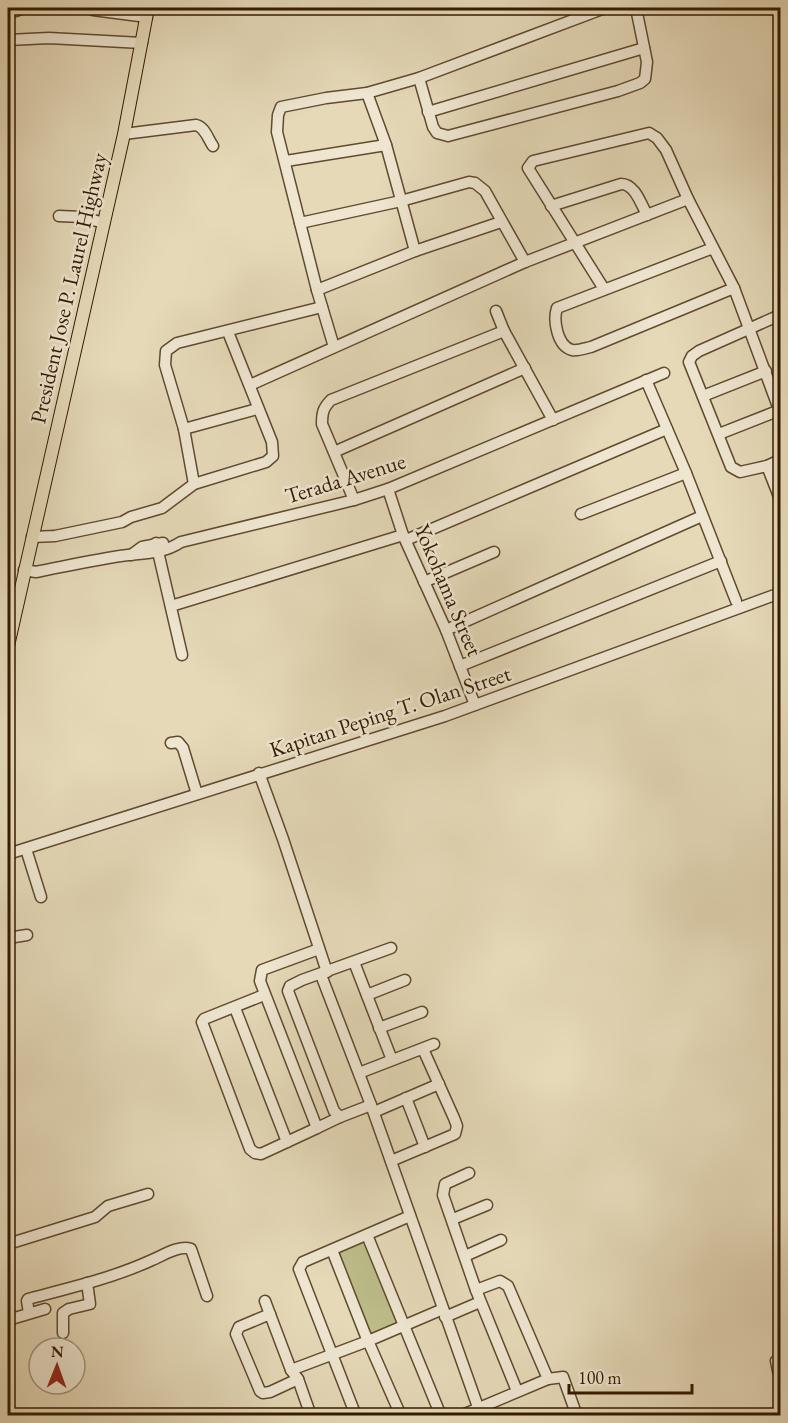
<svg xmlns="http://www.w3.org/2000/svg" width="788" height="1423" font-family="'EB Garamond',serif">
  <style>
    .green { fill: #bcbd8a; stroke: #786c45; stroke-width: 1.5 }
    .lines { fill: none; stroke-linecap: round; stroke-linejoin: round }
    .minor-casing { stroke: #614a2e; stroke-width: 13 }
    .major-casing { stroke: #351b00; stroke-width: 14 }
    .minor { stroke: #eee6d1; stroke-width: 10 }
    .major { stroke: #e5d9b8; stroke-width: 12 }
    .labels { text-anchor: middle; stroke-width: 5; stroke-linejoin: round; paint-order: stroke }
    .street-label { font-size: 22px; fill: #351b00; stroke: #eee6d1 }
  </style>
  <rect width="100%" height="100%" fill="#e5d9b8"/>
  <filter id="stains"><feTurbulence type="fractalNoise" baseFrequency=".00333" numOctaves="4"/><feColorMatrix values="0 0 0 0 .2 0 0 0 0 .09 0 0 0 0 .02 0 0 0 .5 -.17"/></filter>
  <radialGradient id="worn" r=".72"><stop offset=".6" stop-color="#630" stop-opacity="0"/><stop offset="1" stop-color="#630" stop-opacity=".3"/></radialGradient>
  <!-- green -->
  <polygon class="green" points="362,1241 367,1244 397,1321 396,1325 373,1334 369,1332 338,1253 341,1250"/>
  <g class="lines">
    <!-- minor casing -->
    <g class="minor-casing">
      <g id="minor">
        <polyline points="93,10 147,17"/>
        <polyline points="8,12 16,11 23,8"/>
        <polyline points="8,40 49,38 142,43"/>
        <polyline points="419,78 433,127 437,133 448,136 618,91 640,83 645,79 647,62 636,8"/>
        <polyline points="367,93 386,145 415,251"/>
        <polyline points="428,112 644,48"/>
        <path d="M124,134L196,125C205,127 208,139 213,146"/>
        <polyline points="286,161 386,145"/>
        <path d="M551,206L621,184C635,184 641,204 647,215"/>
        <polyline points="59,216 82,217 104,223"/>
        <polyline points="300,223 401,201 469,182 475,183 485,191 525,262"/>
        <path d="M713,248L557,308C553,320 557,346 572,350C578,351 586,348 591,347L734,288"/>
        <polyline points="604,289 528,168 533,161 649,133 657,138 666,150 688,199 734,288 780,412"/>
        <polyline points="317,290 415,251 501,222"/>
        <polyline points="496,311 504,331 553,420"/>
        <polyline points="780,315 699,351 692,356 689,362 731,467 740,472 767,466 780,460"/>
        <polyline points="334,347 317,290 277,132 278,115 281,107 326,98 367,93 419,78 605,8"/>
        <polyline points="646,380 686,473 736,601"/>
        <polyline points="250,385 525,262 688,199"/>
        <polyline points="703,396 766,371"/>
        <polyline points="184,429 257,409"/>
        <polyline points="719,434 780,410"/>
        <polyline points="334,452 525,368"/>
        <polyline points="767,466 780,499"/>
        <polyline points="194,484 184,429 165,365 166,351 177,343 322,307"/>
        <polyline points="388,489 403,535 446,630 475,705"/>
        <path d="M354,500L322,424C322,413 323,408 331,400L504,331"/>
        <polyline points="581,514 686,473"/>
        <polyline points="32,537 55,536 122,522 131,517 162,508 194,484 266,462 273,456 272,442 228,332"/>
        <polyline points="406,540 667,429"/>
        <polyline points="156,543 182,655"/>
        <polyline points="131,555 142,547 163,543"/>
        <path d="M24,570L36,572C67,566 97,559 128,555C148,553 164,553 181,542L354,500L388,489L664,373"/>
        <polyline points="424,582 494,552"/>
        <polyline points="171,606 403,535"/>
        <polyline points="446,630 702,516"/>
        <polyline points="460,666 721,561"/>
        <polyline points="171,743 178,742 183,748 197,794"/>
        <polyline points="259,773 283,839 327,972"/>
        <polyline points="26,849 41,897"/>
        <polyline points="8,854 445,716 780,593"/>
        <polyline points="8,938 27,935"/>
        <polyline points="319,949 262,970 260,981 317,1128 340,1117"/>
        <polyline points="354,962 392,1060"/>
        <polyline points="321,975 371,1105 478,1407"/>
        <polyline points="264,995 204,1019 202,1022 250,1149 255,1153 261,1154 317,1128"/>
        <polyline points="367,995 405,980"/>
        <polyline points="235,1008 287,1142"/>
        <polyline points="379,1028 422,1012"/>
        <polyline points="359,1073 434,1044"/>
        <polyline points="406,1098 425,1147"/>
        <polyline points="371,1105 340,1117 334,1111 288,991 290,986 302,980 391,948"/>
        <polyline points="374,1112 439,1084"/>
        <polyline points="391,1161 455,1134 457,1126 454,1118 423,1049"/>
        <polyline points="469,1173 445,1184 443,1195 476,1290 517,1391"/>
        <polyline points="453,1219 487,1205"/>
        <polyline points="367,1235 441,1416"/>
        <polyline points="8,1244 95,1217 108,1206 148,1194"/>
        <polyline points="332,1250 365,1334 401,1416"/>
        <polyline points="465,1256 501,1240"/>
        <polyline points="476,1290 500,1281 508,1286 548,1379"/>
        <polyline points="265,1301 291,1370 298,1379 311,1416"/>
        <path d="M29,1313L27,1301L28,1299C70,1288 113,1278 152,1260C164,1255 179,1245 191,1249L207,1296"/>
        <polyline points="270,1314 239,1327 236,1334 260,1391 263,1393 270,1392 298,1379"/>
        <polyline points="445,1317 480,1302"/>
        <polyline points="8,1320 45,1309"/>
        <polyline points="63,1333 63,1313 69,1309 90,1304 87,1283"/>
        <polyline points="780,1359 776,1361 780,1380"/>
        <polyline points="291,1370 368,1341 443,1309"/>
        <polyline points="356,1416 299,1269 303,1262 410,1216"/>
        <polyline points="460,1416 548,1379 563,1377 577,1416"/>
      </g>
    </g>
    <!-- major casing -->
    <g class="major-casing">
      <polyline id="major" points="8,646 124,134 148,8"/>
    </g>
    <!-- minor -->
    <use href="#minor" class="minor"/>
    <!-- major -->
    <use href="#major" class="major"/>
  </g>
  <g class="labels">
    <!-- street labels -->
    <g class="street-label">
      <text transform="translate(68 288) rotate(-77)" y="8">President Jose P. Laurel Highway</text>
      <text transform="translate(345 478) rotate(-17)" y="8">Terada Avenue</text>
      <text transform="translate(449 590) rotate(67)" y="8">Yokohama Street</text>
      <text transform="translate(390 711) rotate(-18)" y="8">Kapitan Peping T. Olan Street</text>
    </g>
  </g>
  <!-- margin -->
  <rect width="788" height="1423" fill="none" stroke="#e5d9b8" stroke-width="30"/>
  <rect x="9" y="9" width="770" height="1405" fill="none" stroke="#351b00" stroke-width="3"/>
  <rect x="15" y="15" width="758" height="1393" fill="none" stroke="#351b00" stroke-width="1.5"/>
  <!-- north arrow -->
  <g transform="translate(57 1366) rotate(1)"><circle r="28" fill="#eee6d1" stroke="#a4957d" stroke-width="1.5"/>
  <path d="M0-4.5L10 22L0 15L-10 22Z" fill="#8f2418"/>
  <text y="-9" font-size="16" font-weight="bold" text-anchor="middle" fill="#351b00">N</text>
  </g>
  <!-- scale -->
  <path d="M569 1384v9h123v-9" fill="none" stroke="#351b00" stroke-width="3"/>
  <text x="578" y="1384" font-size="18" fill="#351b00" stroke="#eee6d1" stroke-width="4.5" paint-order="stroke">100 m</text>
  <rect width="100%" height="100%" filter="url(#stains)"/>
  <rect width="100%" height="100%" fill="url(#worn)"/>
</svg>
